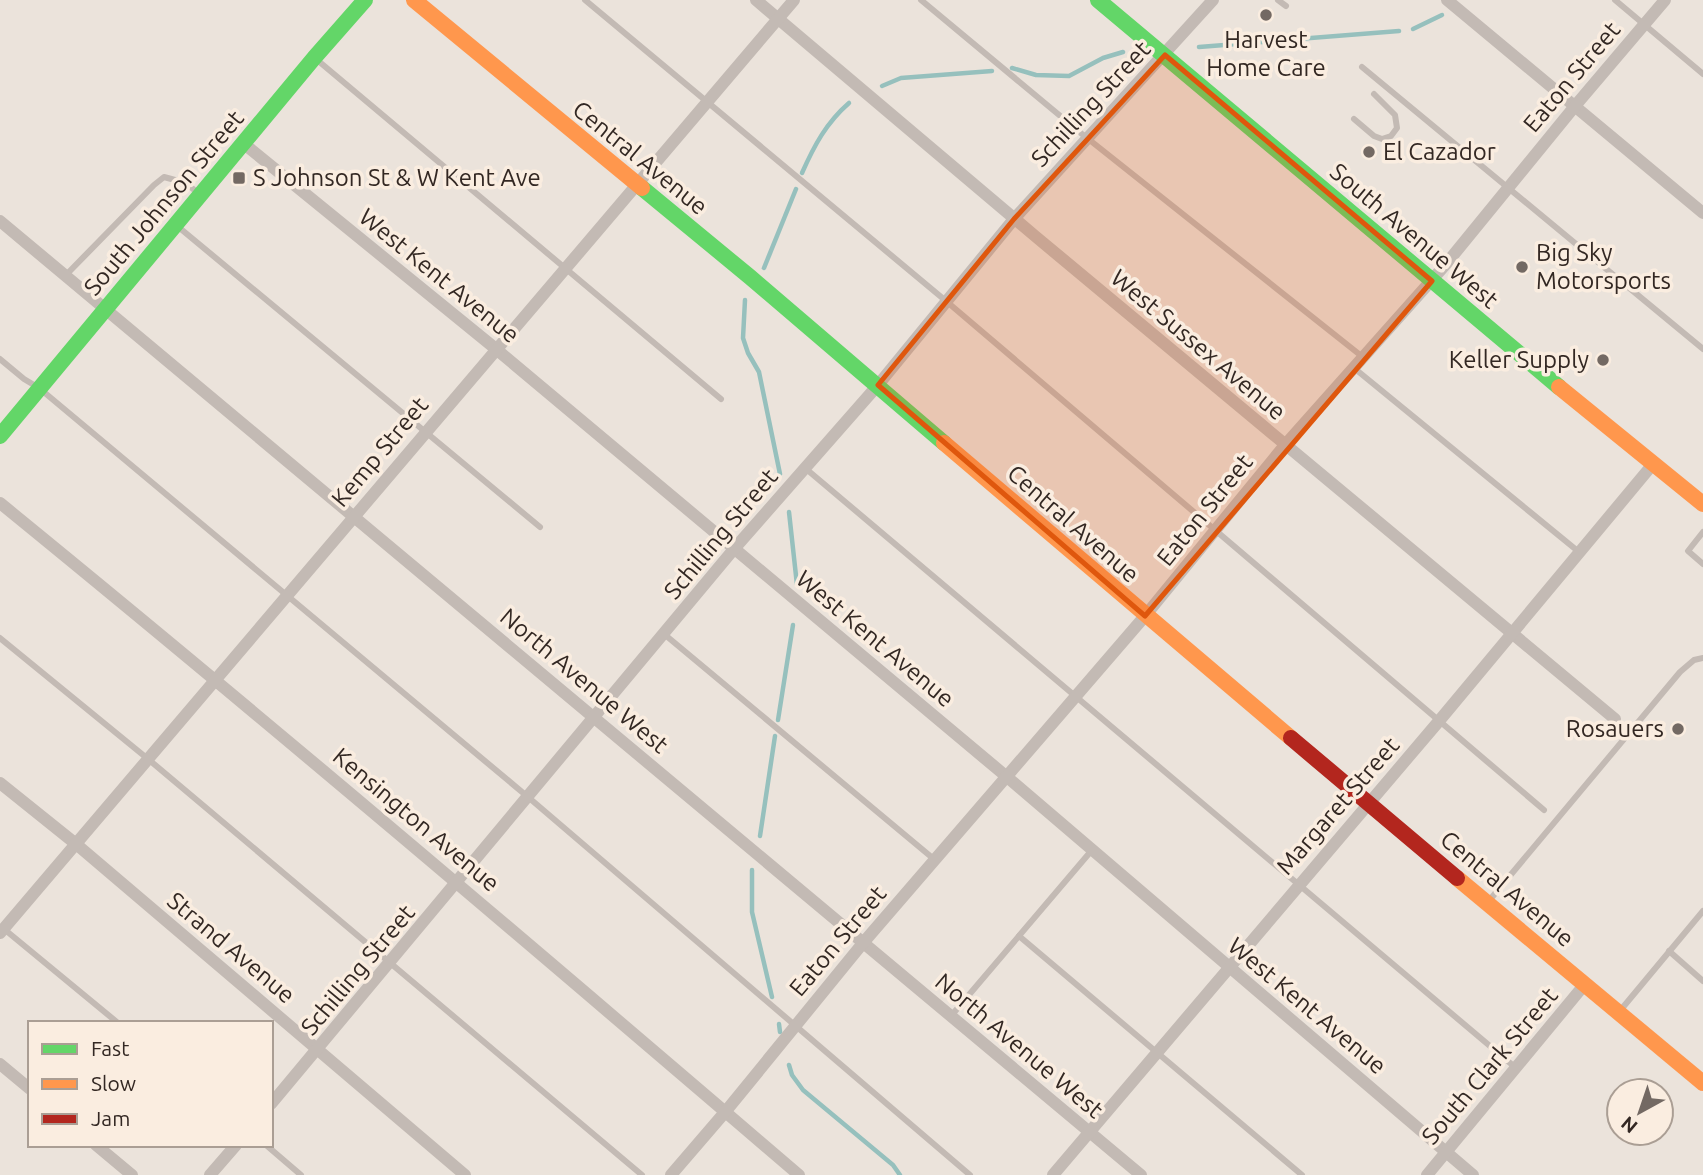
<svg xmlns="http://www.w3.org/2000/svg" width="1703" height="1175" font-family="Ubuntu,sans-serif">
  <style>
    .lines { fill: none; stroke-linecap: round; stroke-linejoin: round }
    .stream { stroke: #96c0bd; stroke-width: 4.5 }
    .lane { stroke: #c3bab4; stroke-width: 6 }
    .street { stroke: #c3bab4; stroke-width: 12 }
    .fast { stroke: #63d668; stroke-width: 16 }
    .slow { stroke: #ff974d; stroke-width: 16 }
    .jam { stroke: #b3261e; stroke-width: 16 }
    .marked { fill: #df570d; fill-opacity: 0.2; stroke: #df570d; stroke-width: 5; stroke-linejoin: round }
    .poi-dot { fill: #736963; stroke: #faede0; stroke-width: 2.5 }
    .labels { text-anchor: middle; stroke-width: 7; stroke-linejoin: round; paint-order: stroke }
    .poi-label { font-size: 24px; fill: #332823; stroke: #faede0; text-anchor: start }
    .street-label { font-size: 24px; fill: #332823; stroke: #faede0 }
  </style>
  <rect width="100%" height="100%" fill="#ebe3db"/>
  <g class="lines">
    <!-- stream -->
    <g class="stream">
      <polyline points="1413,29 1442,15"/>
      <polyline points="1199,47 1399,31"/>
      <polyline points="1012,68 1036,75 1069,76 1103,58 1123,52"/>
      <polyline points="882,86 901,78 992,71"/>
      <path d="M802,173C814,146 826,123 849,103"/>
      <polyline points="764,268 796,189"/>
      <polyline points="745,300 743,338 748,353 759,372 780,474"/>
      <polyline points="789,512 797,585"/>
      <polyline points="778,720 793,625"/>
      <polyline points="760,836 775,736"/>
      <polyline points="752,870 752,912 772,997"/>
      <polyline points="779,1024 780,1032"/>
      <polyline points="789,1065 792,1075 803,1090 893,1165 900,1175"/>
    </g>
    <!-- lane -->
    <g class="lane">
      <polyline points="585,0 946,301 1544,810"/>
      <polyline points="921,0 1082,134 1364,358"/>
      <polyline points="1278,0 1286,6"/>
      <polyline points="1615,0 1703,74"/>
      <polyline points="316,59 721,399"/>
      <polyline points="1362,67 1703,349"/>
      <polyline points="1354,119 1374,136 1382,139 1391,136 1397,128 1395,115 1374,94"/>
      <polyline points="176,225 540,527"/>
      <polyline points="65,276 154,185 164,177 186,183 199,194"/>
      <polyline points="0,359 24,379 39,388 528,797 970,1175"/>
      <polyline points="1354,368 1579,552"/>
      <polyline points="805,468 1516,1068"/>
      <polyline points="1703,532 1688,551 1703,564"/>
      <polyline points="664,634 935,860"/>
      <polyline points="0,638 148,759 642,1175"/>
      <polyline points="1488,902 1680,672 1694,660 1703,658"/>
      <polyline points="4,929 118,1023"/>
      <polyline points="1019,936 1302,1175"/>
      <polyline points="1669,951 1703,981"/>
      <polyline points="1619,1012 1703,911"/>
      <polyline points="951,1016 1092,850"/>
      <polyline points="266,1145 301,1175"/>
    </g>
    <!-- street -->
    <g class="street">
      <polyline points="756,0 1035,236 1615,719"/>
      <polyline points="1447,0 1703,213"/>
      <polyline points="243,143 496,349 1007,777 1473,1175"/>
      <polyline points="0,221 1141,1175"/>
      <path d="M0,503C270,723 535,949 799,1175"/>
      <polyline points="0,783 76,844 465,1175"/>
      <polyline points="0,933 794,0"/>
      <polyline points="0,1064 30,1089"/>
      <polyline points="271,1104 734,549 878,385 1014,219 1213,0"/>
      <polyline points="96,1145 132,1175"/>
      <polyline points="210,1175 236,1145"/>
      <polyline points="671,1175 726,1111 863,943 1145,616 1285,445 1446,264 1575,106 1665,0"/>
      <polyline points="1053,1175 1439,721 1653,464"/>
      <polyline points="1427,1175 1585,984"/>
    </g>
    <!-- fast -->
    <g class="fast">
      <polyline points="1098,0 1559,387"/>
      <polyline points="642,188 750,277 944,443"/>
      <polyline points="0,436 314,58 365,0"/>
    </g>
    <!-- slow -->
    <g class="slow">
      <polyline points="414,0 642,188"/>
      <polyline points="1559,387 1703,504"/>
      <polyline points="944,443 1291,738"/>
      <polyline points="1457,878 1703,1083"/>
    </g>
    <!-- jam -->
    <polyline class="jam" points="1291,738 1457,878"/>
  </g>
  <!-- marked area -->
  <path class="marked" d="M1165,55L1432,281L1145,616L878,385L1014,219Z"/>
  <!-- markers -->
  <g class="poi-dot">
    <circle cx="1266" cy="15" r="7"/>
    <circle cx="1369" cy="152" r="7"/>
    <rect x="232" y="171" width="14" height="14" rx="3.5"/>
    <circle cx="1522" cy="267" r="7"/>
    <circle cx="1603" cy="360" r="7"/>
    <circle cx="1678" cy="729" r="7"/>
  </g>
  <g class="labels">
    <!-- poi labels -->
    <g class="poi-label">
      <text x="1266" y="48" text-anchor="middle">Harvest<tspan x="1266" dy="28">Home Care</tspan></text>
      <text x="1383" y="160">El Cazador</text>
      <text x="253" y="186">S Johnson St &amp; W Kent Ave</text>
      <text x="1536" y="261">Big Sky<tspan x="1536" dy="28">Motorsports</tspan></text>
      <text x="1589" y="368" text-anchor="end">Keller Supply</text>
      <text x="1664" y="737" text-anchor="end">Rosauers</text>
    </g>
    <!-- street labels -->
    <g class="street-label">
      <text transform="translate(1572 77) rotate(-50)" y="8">Eaton Street</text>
      <text transform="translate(1091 104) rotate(-47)" y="8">Schilling Street</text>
      <text transform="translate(640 158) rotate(39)" y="8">Central Avenue</text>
      <text transform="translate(164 203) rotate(-50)" y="8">South Johnson Street</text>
      <text transform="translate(1414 236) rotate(40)" y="8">South Avenue West</text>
      <text transform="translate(439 276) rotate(39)" y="8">West Kent Avenue</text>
      <text transform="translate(1198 345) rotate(40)" y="8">West Sussex Avenue</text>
      <text transform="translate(380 452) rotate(-50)" y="8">Kemp Street</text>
      <text transform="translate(1205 510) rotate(-51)" y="8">Eaton Street</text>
      <text transform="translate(1073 524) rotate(41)" y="8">Central Avenue</text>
      <text transform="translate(721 534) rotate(-50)" y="8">Schilling Street</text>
      <text transform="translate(875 639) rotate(40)" y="8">West Kent Avenue</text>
      <text transform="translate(584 681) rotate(40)" y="8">North Avenue West</text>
      <text transform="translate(1338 806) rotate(-49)" y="8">Margaret Street</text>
      <text transform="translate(416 820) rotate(40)" y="8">Kensington Avenue</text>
      <text transform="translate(1507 889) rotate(40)" y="8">Central Avenue</text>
      <text transform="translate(838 941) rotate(-50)" y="8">Eaton Street</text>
      <text transform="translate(231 948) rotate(40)" y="8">Strand Avenue</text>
      <text transform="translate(358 970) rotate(-50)" y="8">Schilling Street</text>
      <text transform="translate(1307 1006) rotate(40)" y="8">West Kent Avenue</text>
      <text transform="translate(1019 1046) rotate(40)" y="8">North Avenue West</text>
      <text transform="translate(1490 1066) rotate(-50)" y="8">South Clark Street</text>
    </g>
  </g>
  <!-- legend -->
  <rect x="28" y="1021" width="245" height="126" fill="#faede0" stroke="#aa9e94" stroke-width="2"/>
  <rect x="42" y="1044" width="35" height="10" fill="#63d668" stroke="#aa9e94" stroke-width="2"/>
  <text x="91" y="1056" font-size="21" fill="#332823">Fast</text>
  <rect x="42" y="1079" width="35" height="10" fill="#ff974d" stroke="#aa9e94" stroke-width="2"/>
  <text x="91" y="1091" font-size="21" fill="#332823">Slow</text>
  <rect x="42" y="1114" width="35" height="10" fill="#b3261e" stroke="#aa9e94" stroke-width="2"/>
  <text x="91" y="1126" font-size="21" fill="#332823">Jam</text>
  <!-- north arrow -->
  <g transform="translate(1640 1112) rotate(220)"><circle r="33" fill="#faede0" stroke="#aa9e94" stroke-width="2"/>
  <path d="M0-5L12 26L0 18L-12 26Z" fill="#736963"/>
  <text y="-10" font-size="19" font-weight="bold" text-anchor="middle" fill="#332823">N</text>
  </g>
</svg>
